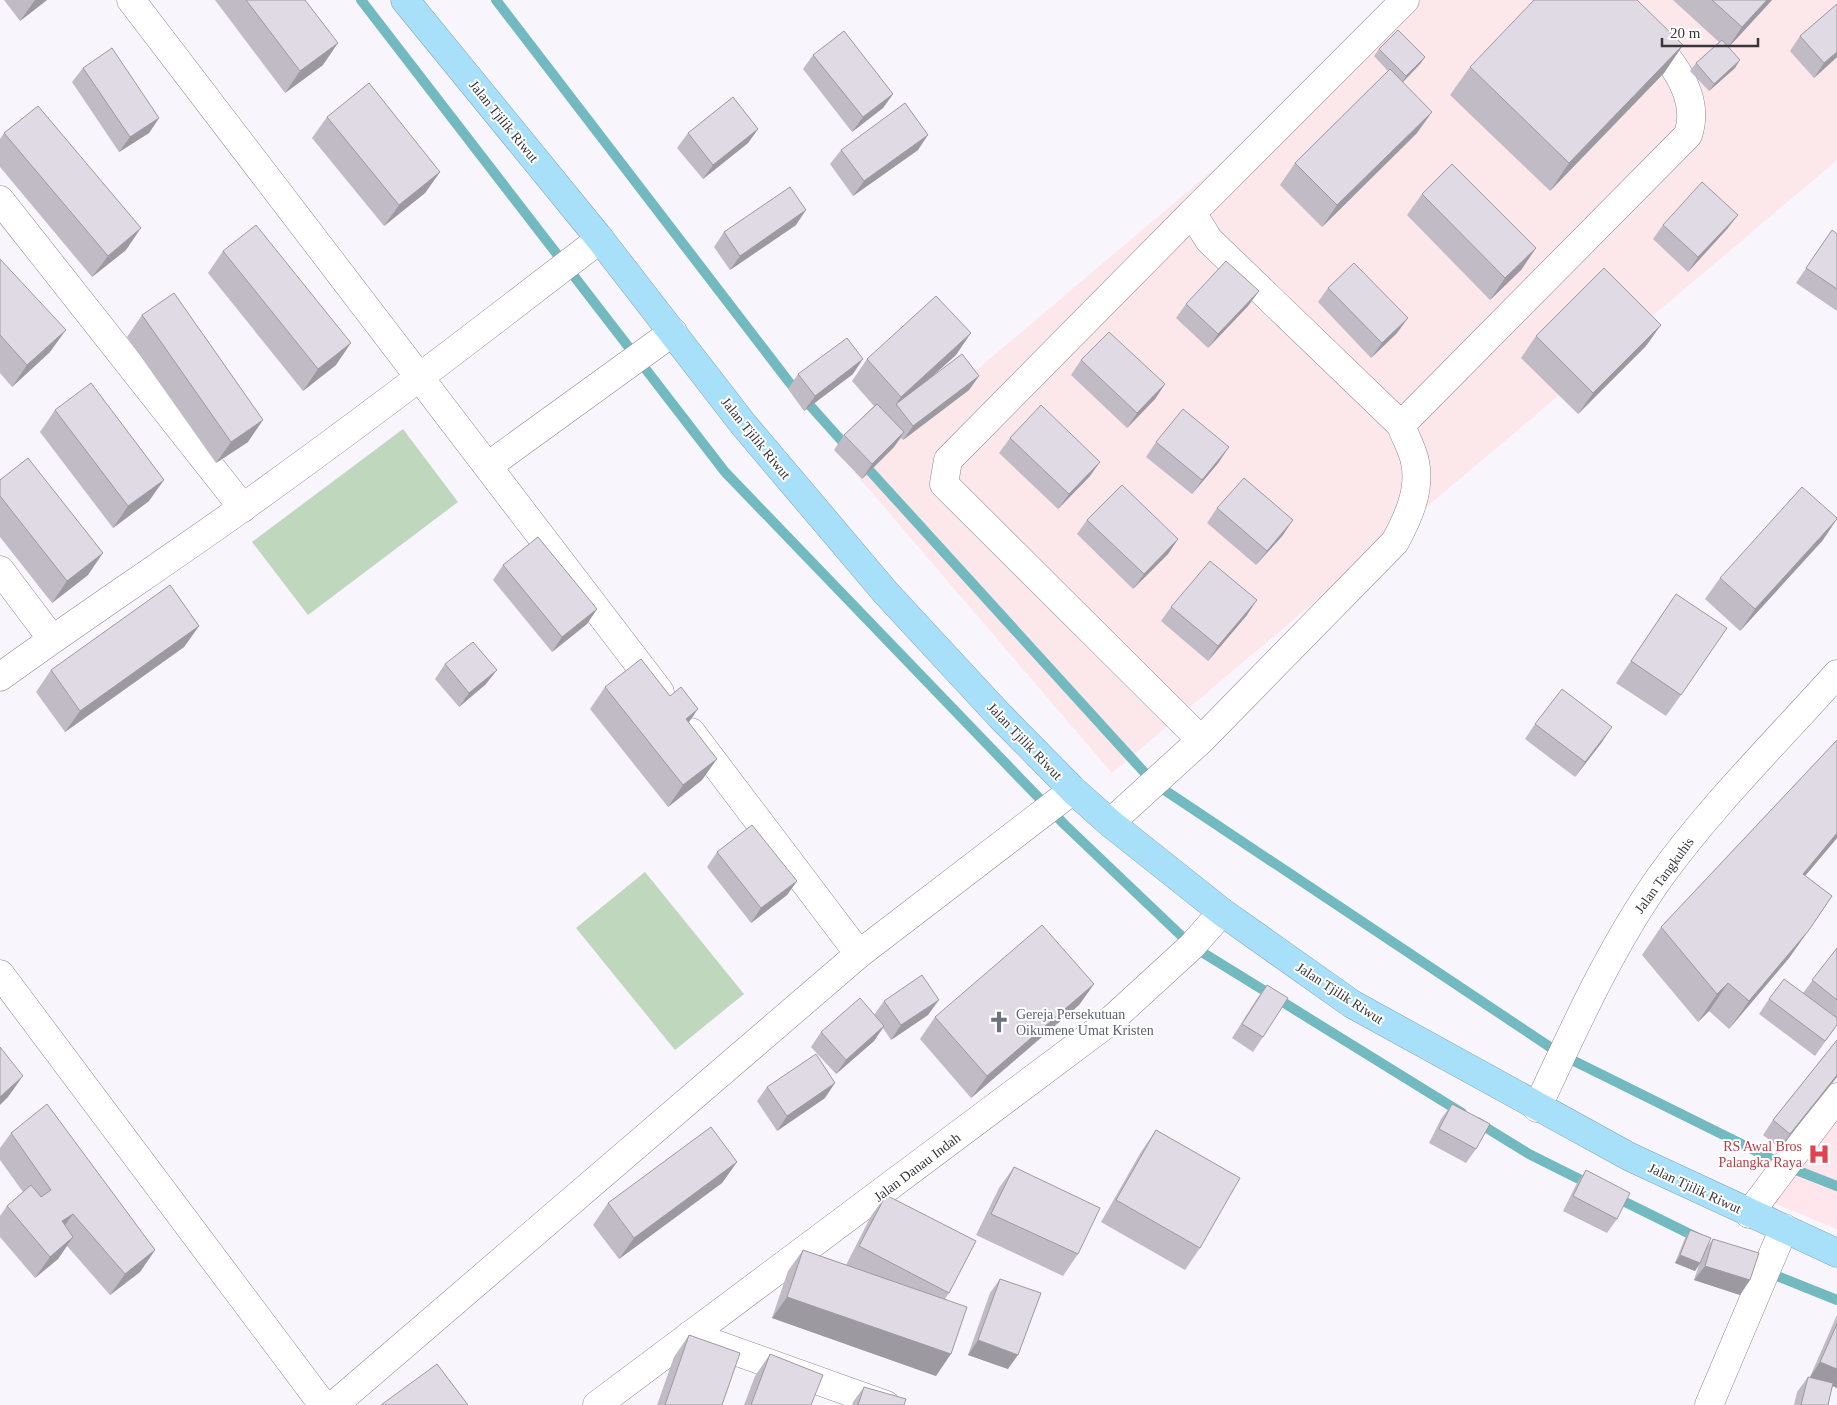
<svg xmlns="http://www.w3.org/2000/svg" width="1837" height="1405" font-family="Georgia,serif">
  <style>
    .industrial { fill: #fce7ea }
    .medical { fill: #ffe5ec }
    .green { fill: #bfd7bc }
    .lines { fill: none; stroke-linecap: round; stroke-linejoin: round }
    .stream { stroke: #72b9c0; stroke-width: 10 }
    .minor-casing { stroke: #8e8993; stroke-width: 29 }
    .highway-casing { stroke: #81a4b7; stroke-width: 29 }
    .minor { stroke: #fff; stroke-width: 28 }
    .highway { stroke: #a8e0fa; stroke-width: 28 }
    .wall { fill: #c1bbc5 }
    .shaded-wall { fill: #9d99a0 }
    .building { fill: #e0dae5; stroke: #9d99a0 }
    .labels { text-anchor: middle; stroke-width: 4; stroke-linejoin: round; paint-order: stroke }
    .street-label { font-size: 14px; fill: #38363b; stroke: #fff }
    .worship-label { font-size: 14px; fill: #5b616d; stroke: #fff; text-anchor: start }
    .health-label { font-size: 14px; fill: #be3a42; stroke: #fff; text-anchor: end }
  </style>
  <rect width="100%" height="100%" fill="#f9f5fd"/>
  <!-- industrial -->
  <polygon class="industrial" points="1414,0 1837,0 1837,160 1112,773 855,473"/>
  <!-- medical -->
  <polygon class="medical" points="1837,1109 1837,1229 1764,1199"/>
  <!-- green -->
  <g class="green">
    <polygon points="403,429 458,502 308,615 252,542"/>
    <polygon points="645,872 744,994 675,1050 576,928"/>
  </g>
  <g class="lines">
    <!-- stream -->
    <g class="stream">
      <polyline points="361,0 725,472 1065,825 1192,946 1462,1113"/>
      <polyline points="496,0 789,382 849,449"/>
      <polyline points="861,461 1154,783 1562,1055 1786,1166 1837,1186"/>
      <polyline points="1477,1122 1529,1154 1591,1185"/>
      <polyline points="1615,1197 1700,1239"/>
      <polyline points="1767,1272 1837,1300"/>
    </g>
    <!-- minor casing -->
    <g class="minor-casing">
      <g id="minor">
        <polyline points="131,0 660,692"/>
        <polyline points="0,200 243,508"/>
        <polyline points="1192,213 948,460 944,484 1201,740"/>
        <polyline points="1401,425 1209,240 1192,213 1405,0"/>
        <polyline points="488,466 673,332"/>
        <polyline points="0,570 52,639"/>
        <path d="M0,677C80,619 162,565 242,508C364,421 482,330 600,239"/>
        <polyline points="691,732 859,954"/>
        <path d="M1110,823L1201,740L1395,542C1408,518 1421,490 1415,462C1413,450 1405,437 1401,425L1688,135C1706,82 1646,36 1613,0"/>
        <polyline points="0,974 323,1405"/>
        <path d="M1537,1108C1574,1029 1610,948 1660,877C1712,805 1778,740 1837,674"/>
        <polyline points="1749,1214 1837,1097"/>
        <polyline points="690,1335 886,1405"/>
        <polyline points="334,1405 859,954 1073,790"/>
        <polyline points="597,1405 1109,1022 1192,946 1222,912"/>
        <polyline points="1709,1405 1784,1228"/>
      </g>
    </g>
    <!-- highway casing -->
    <g class="highway-casing">
      <polyline id="highway" points="405,0 600,239 743,424 886,593 1000,716 1073,790 1110,823 1222,912 1352,1004 1630,1157 1837,1253"/>
    </g>
    <!-- minor -->
    <use href="#minor" class="minor"/>
    <!-- highway -->
    <use href="#highway" class="highway"/>
  </g>
  <!-- wall -->
  <g class="wall">
    <polygon points="4,0 47,0 20,21"/>
    <polygon points="215,0 305,0 323,65 285,93"/>
    <polygon points="1673,0 1772,0 1728,48 1735,68 1709,91 1690,71 1696,63 1719,42"/>
    <polygon points="1837,4 1837,57 1814,78 1790,51 1800,36"/>
    <polygon points="1683,45 1664,73 1550,191 1450,95 1470,67"/>
    <polygon points="1379,49 1425,57 1420,64 1403,82 1417,133 1322,227 1280,185 1295,163 1388,71 1374,56"/>
    <polygon points="813,55 893,94 883,108 852,132 803,69"/>
    <polygon points="83,68 159,118 149,133 119,152 72,82"/>
    <polygon points="327,117 440,172 425,193 384,226 312,138"/>
    <polygon points="758,129 748,143 703,179 677,148 688,133"/>
    <polygon points="4,133 126,250 92,277 0,167 0,139"/>
    <polygon points="841,150 918,150 853,196 830,164"/>
    <polygon points="1422,194 1536,248 1521,270 1490,300 1407,215"/>
    <polygon points="1738,215 1727,229 1688,272 1653,239 1663,225"/>
    <polygon points="796,225 730,270 714,247 724,232"/>
    <polygon points="1832,230 1837,234 1837,311 1796,283"/>
    <polygon points="223,251 336,365 303,391 208,273"/>
    <polygon points="0,259 50,352 12,387 0,373"/>
    <polygon points="1328,288 1397,333 1371,358 1318,302"/>
    <polygon points="1259,291 1248,306 1208,348 1176,318 1186,304"/>
    <polygon points="142,315 248,442 216,463 127,337"/>
    <polygon points="1536,336 1646,346 1578,414 1521,358"/>
    <polygon points="956,355 930,378 979,376 969,390 903,440 901,438 894,447 862,479 834,450 844,435 874,406 852,381 867,359"/>
    <polygon points="1081,360 1165,384 1155,399 1127,428 1071,375"/>
    <polygon points="798,374 853,374 804,411 788,389"/>
    <polygon points="55,410 149,501 113,528 40,432"/>
    <polygon points="1010,438 1090,476 1058,509 999,453"/>
    <polygon points="1156,442 1219,462 1192,494 1146,457"/>
    <polygon points="0,480 88,575 52,603 0,537"/>
    <polygon points="1217,508 1283,535 1256,565 1207,523"/>
    <polygon points="1087,520 1178,539 1168,554 1133,589 1077,534"/>
    <polygon points="1823,540 1740,631 1705,599 1720,578"/>
    <polygon points="503,565 597,609 587,624 552,652 493,580"/>
    <polygon points="1676,594 1681,695 1666,716 1616,683"/>
    <polygon points="1171,607 1247,615 1208,661 1161,621"/>
    <polygon points="199,626 184,647 65,732 36,692 51,670"/>
    <polygon points="445,664 486,684 459,707 435,679"/>
    <polygon points="605,687 689,723 702,780 668,807 590,709"/>
    <polygon points="1535,724 1602,742 1575,777 1525,739"/>
    <polygon points="1837,740 1837,838 1805,876 1832,896 1789,958 1729,1029 1709,1011 1698,1022 1642,955 1661,927"/>
    <polygon points="717,852 797,881 787,895 751,923 707,867"/>
    <polygon points="1837,948 1837,1025 1815,1056 1759,1014 1769,999 1803,993"/>
    <polygon points="1094,984 1079,1005 971,1098 920,1039 935,1017"/>
    <polygon points="1267,985 1263,1037 1253,1052 1232,1038 1256,1000"/>
    <polygon points="884,1001 928,1015 891,1040 883,1028 874,1041 836,1074 811,1047 821,1032 874,1015"/>
    <polygon points="1837,1040 1837,1077 1780,1148 1763,1135 1773,1120"/>
    <polygon points="767,1087 825,1098 777,1131 757,1101"/>
    <polygon points="1452,1104 1476,1149 1466,1163 1429,1143 1441,1119"/>
    <polygon points="1156,1130 1200,1248 1185,1270 1101,1222 1141,1152"/>
    <polygon points="11,1133 155,1250 140,1272 110,1295 67,1246 58,1259 35,1278 0,1237 0,1216 7,1206 23,1192 0,1160 0,1148"/>
    <polygon points="737,1162 722,1183 619,1259 593,1225 608,1203"/>
    <polygon points="1014,1167 1078,1254 1063,1276 976,1235 999,1188"/>
    <polygon points="1586,1170 1617,1219 1607,1233 1563,1211 1576,1185"/>
    <polygon points="886,1195 949,1293 945,1299 936,1376 772,1318 788,1271 803,1250 846,1265 871,1216"/>
    <polygon points="1690,1230 1707,1247 1713,1239 1750,1280 1740,1295 1694,1280 1699,1265 1695,1271 1675,1263 1685,1238"/>
    <polygon points="1000,1279 1008,1369 968,1355 990,1293"/>
    <polygon points="1837,1315 1837,1388 1832,1386 1828,1405 1794,1405 1797,1392 1808,1377 1815,1379 1810,1377"/>
    <polygon points="689,1335 722,1405 657,1405 674,1357"/>
    <polygon points="770,1354 811,1405 744,1405 755,1376"/>
    <polygon points="864,1387 904,1405 852,1405 853,1402"/>
  </g>
  <!-- shaded-wall -->
  <g class="shaded-wall">
    <polygon points="35,0 47,0 20,21"/>
    <polygon points="1767,0 1772,0 1727,49 1742,27"/>
    <polygon points="338,43 323,65 285,93 300,71"/>
    <polygon points="1683,45 1664,73 1550,191 1569,163"/>
    <polygon points="1837,52 1837,57 1814,78 1824,63"/>
    <polygon points="1425,57 1420,64 1401,84 1406,76"/>
    <polygon points="1740,60 1735,68 1709,91 1714,84"/>
    <polygon points="893,94 883,108 852,132 863,117"/>
    <polygon points="1432,112 1417,133 1322,227 1337,205"/>
    <polygon points="159,118 149,133 119,152 130,137"/>
    <polygon points="758,129 748,143 703,179 713,165"/>
    <polygon points="928,135 918,150 853,196 864,181"/>
    <polygon points="440,172 425,193 384,226 399,205"/>
    <polygon points="806,210 796,225 730,270 740,256"/>
    <polygon points="1738,215 1727,229 1688,272 1698,257"/>
    <polygon points="141,228 126,250 92,277 108,256"/>
    <polygon points="1536,248 1521,270 1490,300 1505,278"/>
    <polygon points="1259,291 1248,306 1208,348 1218,334"/>
    <polygon points="1408,318 1397,333 1371,358 1382,343"/>
    <polygon points="1661,325 1646,346 1578,414 1593,393"/>
    <polygon points="66,330 50,352 12,387 27,365"/>
    <polygon points="971,333 956,355 898,407 896,404 901,397"/>
    <polygon points="351,343 336,365 303,391 318,369"/>
    <polygon points="863,359 853,374 804,411 815,396"/>
    <polygon points="979,376 969,390 903,440 913,426"/>
    <polygon points="1165,384 1155,399 1127,428 1137,413"/>
    <polygon points="263,420 248,442 216,463 231,442"/>
    <polygon points="904,432 894,447 862,479 872,464"/>
    <polygon points="1229,447 1219,462 1192,494 1202,480"/>
    <polygon points="1100,462 1090,476 1058,509 1069,494"/>
    <polygon points="164,480 149,501 113,528 128,506"/>
    <polygon points="1837,519 1823,540 1740,631 1755,609"/>
    <polygon points="1293,520 1283,535 1256,565 1267,551"/>
    <polygon points="1178,539 1168,554 1133,589 1144,574"/>
    <polygon points="103,553 88,575 52,603 67,581"/>
    <polygon points="1257,600 1247,615 1208,661 1218,646"/>
    <polygon points="597,609 587,624 552,652 562,637"/>
    <polygon points="199,626 184,647 65,732 80,711"/>
    <polygon points="497,670 486,684 459,707 469,693"/>
    <polygon points="698,709 683,731 686,719"/>
    <polygon points="1612,727 1602,742 1575,777 1585,762"/>
    <polygon points="717,759 702,780 668,807 683,785"/>
    <polygon points="1837,833 1837,838 1783,902 1803,874"/>
    <polygon points="797,881 787,895 751,923 761,908"/>
    <polygon points="1809,930 1789,958 1729,1029 1749,1001"/>
    <polygon points="1728,983 1709,1011 1698,1022 1717,994"/>
    <polygon points="1094,984 1079,1005 971,1098 987,1076"/>
    <polygon points="939,1000 928,1015 891,1040 901,1025"/>
    <polygon points="884,1026 874,1041 836,1074 846,1060"/>
    <polygon points="1837,1075 1837,1077 1780,1148 1790,1134"/>
    <polygon points="23,1076 8,1097 0,1105 0,1097"/>
    <polygon points="835,1083 825,1098 777,1131 787,1116"/>
    <polygon points="737,1162 722,1183 619,1259 634,1238"/>
    <polygon points="73,1214 58,1235 62,1221"/>
    <polygon points="73,1237 58,1259 35,1278 50,1257"/>
    <polygon points="155,1250 140,1272 110,1295 125,1274"/>
    <polygon points="1680,1255 1700,1263 1695,1271 1675,1263"/>
    <polygon points="1705,1266 1750,1280 1740,1295 1694,1280"/>
    <polygon points="787,1297 951,1354 936,1376 772,1318"/>
    <polygon points="978,1340 1018,1355 1008,1369 968,1355"/>
    <polygon points="1820,1362 1837,1369 1837,1388 1810,1377"/>
  </g>
  <!-- building -->
  <g class="building">
    <polygon points="246,0 305,0 338,43 300,71"/>
    <polygon points="1534,0 1637,0 1683,45 1569,163 1470,67"/>
    <polygon points="1712,0 1767,0 1742,27"/>
    <polygon points="1837,4 1837,52 1824,63 1800,36"/>
    <polygon points="1398,30 1425,57 1406,76 1379,49"/>
    <polygon points="844,31 893,94 863,117 813,55"/>
    <polygon points="1722,40 1740,60 1714,84 1696,63"/>
    <polygon points="112,48 159,118 130,137 83,68"/>
    <polygon points="1390,69 1432,112 1337,205 1295,163"/>
    <polygon points="369,83 440,172 399,205 327,117"/>
    <polygon points="733,97 758,129 713,165 688,133"/>
    <polygon points="905,103 928,135 864,181 841,150"/>
    <polygon points="38,106 141,228 108,256 4,133"/>
    <polygon points="1452,164 1536,248 1505,278 1422,194"/>
    <polygon points="1702,182 1738,215 1698,257 1663,225"/>
    <polygon points="790,187 806,210 740,256 724,232"/>
    <polygon points="256,225 351,343 318,369 223,251"/>
    <polygon points="1832,230 1837,234 1837,289 1806,268"/>
    <polygon points="0,259 66,330 27,365 0,335"/>
    <polygon points="1226,261 1259,291 1218,334 1186,304"/>
    <polygon points="1354,263 1408,318 1382,343 1328,288"/>
    <polygon points="1604,268 1661,325 1593,393 1536,336"/>
    <polygon points="174,293 263,420 231,442 142,315"/>
    <polygon points="936,296 971,333 901,397 867,359"/>
    <polygon points="1109,332 1165,384 1137,413 1081,360"/>
    <polygon points="847,338 863,359 815,396 798,374"/>
    <polygon points="962,354 979,376 913,426 896,404"/>
    <polygon points="91,383 164,480 128,506 55,410"/>
    <polygon points="877,404 904,432 872,464 844,435"/>
    <polygon points="1041,405 1100,462 1069,494 1010,438"/>
    <polygon points="1183,409 1229,447 1202,480 1156,442"/>
    <polygon points="28,458 103,553 67,581 0,496 0,480"/>
    <polygon points="1244,478 1293,520 1267,551 1217,508"/>
    <polygon points="1122,485 1178,539 1144,574 1087,520"/>
    <polygon points="1802,487 1837,518 1837,519 1755,609 1720,578"/>
    <polygon points="538,537 597,609 562,637 503,565"/>
    <polygon points="1210,561 1257,600 1218,646 1171,607"/>
    <polygon points="170,585 199,626 80,711 51,670"/>
    <polygon points="1676,594 1727,628 1681,695 1631,661"/>
    <polygon points="473,642 497,670 469,693 445,664"/>
    <polygon points="641,659 670,696 681,687 698,709 686,719 717,759 683,785 605,687"/>
    <polygon points="1562,689 1612,727 1585,762 1535,724"/>
    <polygon points="1837,740 1837,833 1803,874 1832,896 1809,930 1749,1001 1728,983 1717,994 1661,927"/>
    <polygon points="752,825 797,881 761,908 717,852"/>
    <polygon points="1042,925 1094,984 987,1076 935,1017"/>
    <polygon points="1837,948 1837,1000 1812,980"/>
    <polygon points="922,975 939,1000 901,1025 884,1001"/>
    <polygon points="1784,979 1837,1018 1837,1025 1825,1041 1769,999"/>
    <polygon points="1267,985 1288,998 1263,1037 1242,1024"/>
    <polygon points="860,998 884,1026 846,1060 821,1032"/>
    <polygon points="1837,1040 1837,1075 1790,1134 1773,1120"/>
    <polygon points="0,1047 23,1076 0,1097"/>
    <polygon points="816,1054 835,1083 787,1116 767,1087"/>
    <polygon points="47,1104 155,1250 125,1274 73,1214 62,1221 73,1237 50,1257 7,1206 31,1185 41,1197 51,1190 11,1133"/>
    <polygon points="1452,1104 1490,1124 1476,1149 1439,1129"/>
    <polygon points="711,1127 737,1162 634,1238 608,1203"/>
    <polygon points="1156,1130 1240,1178 1200,1248 1116,1200"/>
    <polygon points="1014,1167 1100,1208 1078,1254 991,1214"/>
    <polygon points="1586,1170 1630,1193 1617,1219 1573,1196"/>
    <polygon points="886,1195 976,1241 949,1293 859,1246"/>
    <polygon points="1690,1230 1711,1238 1700,1263 1680,1255"/>
    <polygon points="1713,1239 1759,1253 1750,1280 1705,1266"/>
    <polygon points="803,1250 967,1307 951,1354 787,1297"/>
    <polygon points="1000,1279 1041,1293 1018,1355 978,1340"/>
    <polygon points="1837,1324 1837,1369 1820,1362"/>
    <polygon points="689,1335 740,1353 722,1405 665,1405"/>
    <polygon points="770,1354 823,1375 811,1405 751,1405"/>
    <polygon points="437,1364 468,1405 381,1405"/>
    <polygon points="1808,1377 1833,1383 1828,1405 1801,1405"/>
    <polygon points="864,1387 906,1399 904,1405 858,1405"/>
  </g>
  <!-- icons -->
  <defs>
    <g id="church-bare" transform="scale(1.725)"><path d="M-1.2-6h2.4v3.5h3.3v2.4h-3.3V6h-2.4V-.1h-3.3v-2.4h3.3Z" fill="#6b7280" stroke="#fff" stroke-width="2.5" paint-order="stroke"/></g>
    <g id="hospital-bare" transform="scale(1.725)"><path d="M-5-5h3v3.5h4V-5h3V5h-3V1.5h-4V5h-3Z" fill="#e0444e" stroke="#fff" stroke-width="2.5" paint-order="stroke"/></g>
  </defs>
  <g fill-rule="evenodd">
    <use href="#church-bare" x="999" y="1022"/>
    <use href="#hospital-bare" x="1819" y="1154"/>
  </g>
  <g class="labels">
    <!-- street labels -->
    <g class="street-label">
      <text transform="translate(504 121) rotate(51)" y="5">Jalan Tjilik Riwut</text>
      <text transform="translate(756 438) rotate(51)" y="5">Jalan Tjilik Riwut</text>
      <text transform="translate(1025 741) rotate(46)" y="5">Jalan Tjilik Riwut</text>
      <text transform="translate(1664 875) rotate(-54)" y="5">Jalan Tangkuhis</text>
      <text transform="translate(1340 993) rotate(33)" y="5">Jalan Tjilik Riwut</text>
      <text transform="translate(917 1167) rotate(-37)" y="5">Jalan Danau Indah</text>
      <text transform="translate(1695 1188) rotate(25)" y="5">Jalan Tjilik Riwut</text>
    </g>
    <!-- worship labels -->
    <g class="worship-label">
      <text x="1016" y="1019">Gereja Persekutuan<tspan x="1016" dy="16">Oikumene Umat Kristen</tspan></text>
    </g>
    <!-- health labels -->
    <g class="health-label">
      <text x="1802" y="1151">RS Awal Bros<tspan x="1802" dy="16">Palangka Raya</tspan></text>
    </g>
  </g>
  <!-- scale -->
  <path d="M1662 38v8h96v-8" fill="none" stroke="#38363b" stroke-width="2.5"/>
  <text x="1670" y="38" font-size="15" fill="#38363b" stroke="#ffffff" stroke-width="4" paint-order="stroke">20 m</text>
</svg>
